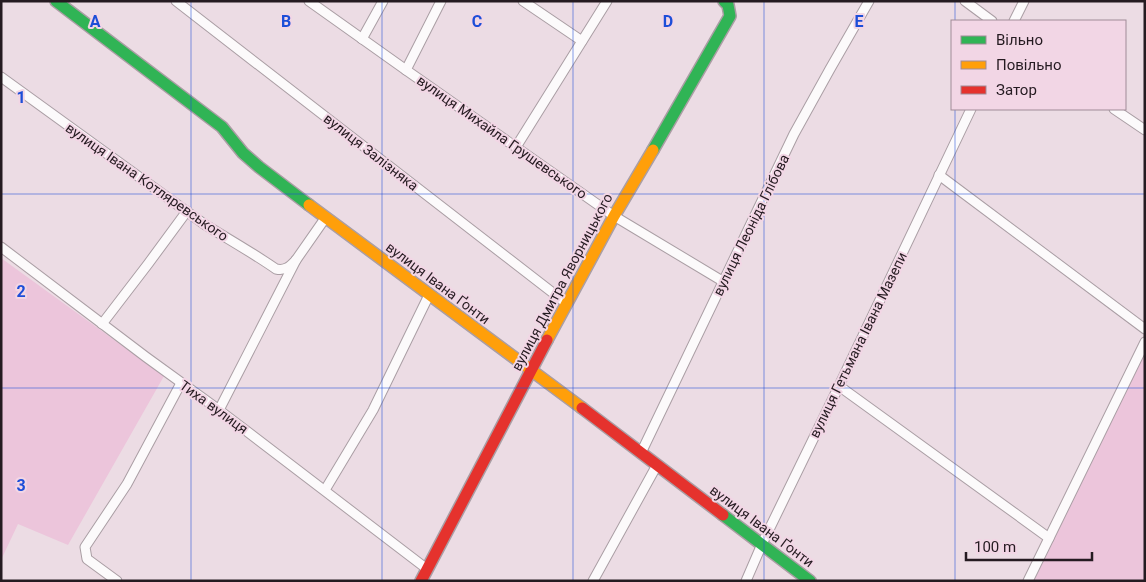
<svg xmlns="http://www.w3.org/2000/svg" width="1146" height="582" font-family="Roboto,sans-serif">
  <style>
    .green { fill: #ecc5db }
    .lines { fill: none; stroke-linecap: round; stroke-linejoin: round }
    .street-casing { stroke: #aa9ea4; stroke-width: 11 }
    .fast-casing { stroke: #aa9ea4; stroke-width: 14 }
    .slow-casing { stroke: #aa9ea4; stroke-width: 14 }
    .jam-casing { stroke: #aa9ea4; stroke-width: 14 }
    .street { stroke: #fcfafb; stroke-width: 9 }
    .fast { stroke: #30b455; stroke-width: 11 }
    .slow { stroke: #ff9f0a; stroke-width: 11 }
    .jam { stroke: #e5322d; stroke-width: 11 }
    .grid { fill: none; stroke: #1d4ed8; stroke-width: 1; stroke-opacity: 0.55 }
    .labels { text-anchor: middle; stroke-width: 4; stroke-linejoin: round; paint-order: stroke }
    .street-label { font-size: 14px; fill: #251b21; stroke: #f2d6e5 }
    .grid-label { font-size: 16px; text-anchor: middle; font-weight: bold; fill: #1d4ed8; stroke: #f2d6e5; stroke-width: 4; stroke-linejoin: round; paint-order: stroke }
  </style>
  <rect width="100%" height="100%" fill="#ecdce4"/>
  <!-- green -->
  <g class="green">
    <polygon points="1,258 164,376 68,545 18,524 1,560"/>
    <polygon points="1145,350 1145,581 1034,581"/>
  </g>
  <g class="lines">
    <!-- street casing -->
    <g class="street-casing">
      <g id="street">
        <polyline points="176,1 566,303"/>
        <polyline points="309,1 406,70 614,216 724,282"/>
        <polyline points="523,1 582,41"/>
        <polyline points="965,1 992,21"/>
        <polyline points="1014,21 1024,1"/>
        <polyline points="362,39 383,1"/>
        <polyline points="406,70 441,1"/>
        <path d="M1,77L204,224C228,239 253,253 276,269C286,271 290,266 296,260"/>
        <polyline points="1114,109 1145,130"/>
        <polyline points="516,147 607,1"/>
        <polyline points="939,175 1145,329"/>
        <polyline points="1,247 146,357 219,410 427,569"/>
        <polyline points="102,324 148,264 187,211"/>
        <polyline points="839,386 1049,538"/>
        <polyline points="219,410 296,260 326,217"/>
        <polyline points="641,453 794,134 830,69 869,1"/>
        <polyline points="325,490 373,410 429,295"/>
        <polyline points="117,581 87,559 85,547 127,484 181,383"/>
        <polyline points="593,581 657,465"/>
        <polyline points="746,581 762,544 839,386 971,109"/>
        <polyline points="1028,581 1145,342"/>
      </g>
    </g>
    <!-- fast casing -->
    <g class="fast-casing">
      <g id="fast">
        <polyline points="56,1 222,127 243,153 259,167 309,205"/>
        <polyline points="653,150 730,16 728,5 724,1"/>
        <polyline points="723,515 810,581"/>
      </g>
    </g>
    <!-- slow casing -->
    <g class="slow-casing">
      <g id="slow">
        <polyline points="309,205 582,408"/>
        <polyline points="547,340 614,216 653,150"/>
      </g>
    </g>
    <!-- jam casing -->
    <g class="jam-casing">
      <g id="jam">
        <polyline points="582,408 723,515"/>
        <polyline points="421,581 547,340"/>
      </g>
    </g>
    <!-- street -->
    <use href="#street" class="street"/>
    <!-- fast -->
    <use href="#fast" class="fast"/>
    <!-- slow -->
    <use href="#slow" class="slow"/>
    <!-- jam -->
    <use href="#jam" class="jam"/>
  </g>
  <!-- grid -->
  <path class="grid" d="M191,1V581M382,1V581M573,1V581M764,1V581M955,1V21M955,109V581M1,194H1145M1,388H1145"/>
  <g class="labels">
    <!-- street labels -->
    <g class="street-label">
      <text transform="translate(502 137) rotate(35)" y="5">вулиця Михайла Грушевського</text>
      <text transform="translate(371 152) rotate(38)" y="5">вулиця Залізняка</text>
      <text transform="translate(147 182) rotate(35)" y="5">вулиця Івана Котляревського</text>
      <text transform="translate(751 225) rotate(-64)" y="5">вулиця Леоніда Глібова</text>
      <text transform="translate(562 282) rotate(-62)" y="5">вулиця Дмитра Яворницького</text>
      <text transform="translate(438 283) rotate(37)" y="5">вулиця Івана Ґонти</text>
      <text transform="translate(858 345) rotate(-64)" y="5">вулиця Гетьмана Івана Мазепи</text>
      <text transform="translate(214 407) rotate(36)" y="5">Тиха вулиця</text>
      <text transform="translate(762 526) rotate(37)" y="5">вулиця Івана Ґонти</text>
    </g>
  </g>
  <g class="grid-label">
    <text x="95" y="27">A</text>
    <text x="286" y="27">B</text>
    <text x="477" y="27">C</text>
    <text x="668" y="27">D</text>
    <text x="859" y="27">E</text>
    <text x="21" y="103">1</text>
    <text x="21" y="297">2</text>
    <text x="21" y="491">3</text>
  </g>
  <!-- border -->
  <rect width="1146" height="582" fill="none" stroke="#251b21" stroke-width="5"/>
  <!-- legend -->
  <rect x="951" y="20" width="175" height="90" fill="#f2d6e5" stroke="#a08b97"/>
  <rect x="961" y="36" width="25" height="8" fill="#30b455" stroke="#a08b97"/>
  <text x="996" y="45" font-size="15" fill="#251b21">Вільно</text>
  <rect x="961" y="61" width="25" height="8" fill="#ff9f0a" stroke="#a08b97"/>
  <text x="996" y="70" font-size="15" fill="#251b21">Повільно</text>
  <rect x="961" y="86" width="25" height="8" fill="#e5322d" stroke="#a08b97"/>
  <text x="996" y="95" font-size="15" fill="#251b21">Затор</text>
  <!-- scale -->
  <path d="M966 552v8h126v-8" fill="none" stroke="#251b21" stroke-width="2.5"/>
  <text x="974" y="552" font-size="15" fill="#251b21" stroke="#f2d6e5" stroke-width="4" paint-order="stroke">100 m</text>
</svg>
